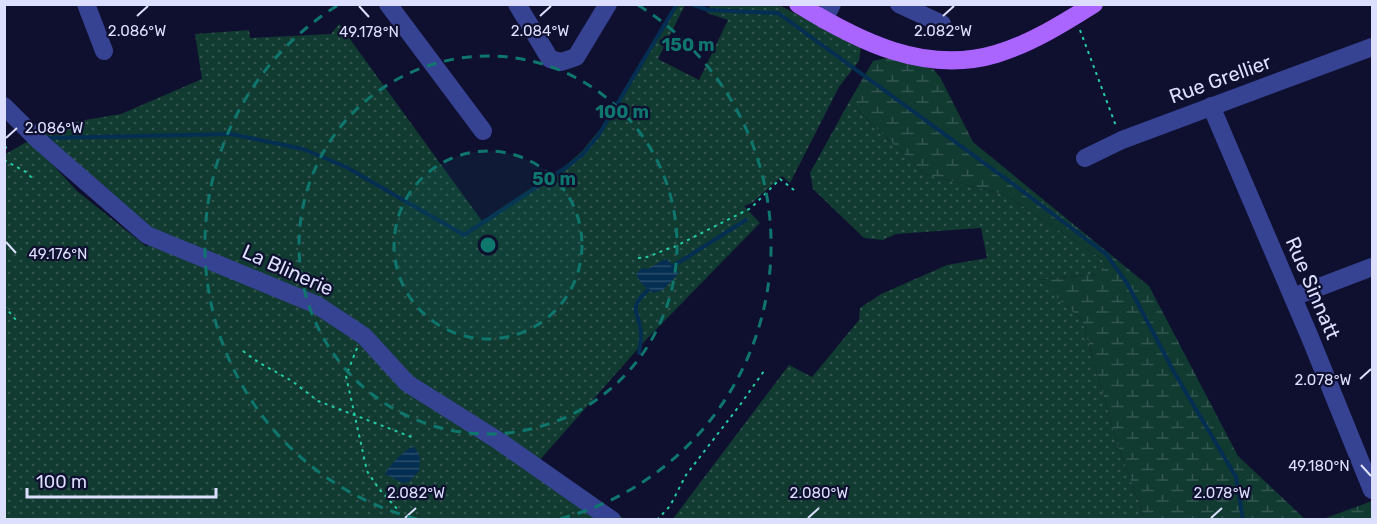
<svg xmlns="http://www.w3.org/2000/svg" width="1377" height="524" font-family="Rubik,sans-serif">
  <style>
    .grass { fill: url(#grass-dots) }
    .wetland { fill: url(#wetland-marsh) }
    .water { fill: url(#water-rules) }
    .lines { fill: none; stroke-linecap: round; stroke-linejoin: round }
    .stream { stroke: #052f52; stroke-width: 4 }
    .path { stroke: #24cca4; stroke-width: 2; stroke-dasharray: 3 4.5; stroke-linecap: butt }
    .minor { stroke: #364392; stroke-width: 18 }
    .major { stroke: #aa64ff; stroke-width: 18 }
    .ticks { fill: none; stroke: #dddfff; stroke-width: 2 }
    .ring { fill: none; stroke: #0f766e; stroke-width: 3; stroke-dasharray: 10 8 }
    .labels { text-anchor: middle; stroke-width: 4.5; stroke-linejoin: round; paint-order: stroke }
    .street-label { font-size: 20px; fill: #dddfff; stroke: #0f0f2f }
    .ticks-label { font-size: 15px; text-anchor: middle; fill: #dddfff; stroke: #0f0f2f; stroke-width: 4.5; stroke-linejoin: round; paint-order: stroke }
    .centre { fill: #0f766e; stroke: #0f0f2f; stroke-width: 3 }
    .ring-label { font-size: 18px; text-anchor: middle; font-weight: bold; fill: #0f766e; stroke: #0f0f2f; stroke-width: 4.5; stroke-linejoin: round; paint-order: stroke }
  </style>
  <defs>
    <pattern id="grass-dots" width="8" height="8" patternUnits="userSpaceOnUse" patternTransform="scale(1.5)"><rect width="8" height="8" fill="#113a31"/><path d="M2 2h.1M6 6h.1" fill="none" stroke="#335650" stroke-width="1.8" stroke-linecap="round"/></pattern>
    <pattern id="wetland-marsh" width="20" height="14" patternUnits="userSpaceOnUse" patternTransform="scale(1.5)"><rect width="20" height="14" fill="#113a31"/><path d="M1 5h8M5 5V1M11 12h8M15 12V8" fill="none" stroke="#335650"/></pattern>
    <pattern id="water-rules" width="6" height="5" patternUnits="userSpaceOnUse" patternTransform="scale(1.5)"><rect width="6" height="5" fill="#052f52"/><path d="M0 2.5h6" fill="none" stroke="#294d6c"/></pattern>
  </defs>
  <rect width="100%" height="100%" fill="#0f0f2f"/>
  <!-- grass -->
  <g class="grass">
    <polygon points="675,5 685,5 658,59 699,80 728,20 707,13 710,5 779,5 861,48 859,61 839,87 790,183 782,176 752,203 744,206 760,223 643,343 538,462 625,519 5,519 4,155 30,140 77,191 147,247 153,233 37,128 121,114 202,79 195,34 249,30 250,38 331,34 339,24 482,221 566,165 582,151 601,128"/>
    <polygon points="849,102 925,174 1006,195 1106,262 1099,274 1038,280 1082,320 1117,443 1145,519 672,520 789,365 812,377 859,320 860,308 881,294 947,265 987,258 981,228 896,234 883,240 864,238 813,189 810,173"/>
  </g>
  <!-- wetland -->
  <g class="wetland">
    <polygon points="886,58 933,69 940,77 973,142 1149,286 1238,456 1305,519 1145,519 1117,443 1082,320 1037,280 1099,274 1106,262 1006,195 925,174 849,102 873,61"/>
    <polygon points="1372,501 1372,519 1323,519"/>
  </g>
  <!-- water -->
  <g class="water">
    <path d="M665,259L670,262L679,273L663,290L654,293C645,289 640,282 636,274L642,268L648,269Z"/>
    <path d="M414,446L420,457L419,471L409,482L403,483L385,474C391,463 403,451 414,446Z"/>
  </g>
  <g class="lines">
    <!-- stream -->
    <g class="stream">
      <polyline points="691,4 708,10 778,13 1017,187 1106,254 1127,283 1174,372 1236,477 1243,520"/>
      <polyline points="49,138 231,134 303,149 346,167 464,235 567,167 583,154 598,136 677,4"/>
      <polyline points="673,266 746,220"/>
      <path d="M639,353C640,347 641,340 641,334C640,310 626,311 648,290"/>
    </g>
    <!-- path -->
    <g class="path">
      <polyline points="1080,30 1116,126"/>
      <polyline points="4,148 8,147"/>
      <polyline points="4,160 26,172 34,180"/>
      <path d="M638,258C652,258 660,250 674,247L751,208L780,179L794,190"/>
      <polyline points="4,306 17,321"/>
      <polyline points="357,348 346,376 367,471 379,489 400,512"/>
      <polyline points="243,351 258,362 292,381 318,401 414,438"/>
      <polyline points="657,520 670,506 686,475 740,405 764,371"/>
    </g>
    <!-- minor -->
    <g class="minor">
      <polyline points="86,4 104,51"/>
      <polyline points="388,4 483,131"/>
      <polyline points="517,4 550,59 561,62 576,57 608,4"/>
      <polyline points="899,4 942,24"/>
      <polyline points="824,20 832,4"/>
      <polyline points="4,106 38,140 147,235 317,305 364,336 407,383 499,441 612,520"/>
      <polyline points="1211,106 1309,335 1372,490"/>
      <polyline points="1085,158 1122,140 1372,47"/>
      <polyline points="1293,297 1372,267"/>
    </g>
    <!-- major -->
    <path class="major" d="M798,4C858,41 925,75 996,54C1030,44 1064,23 1094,4"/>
  </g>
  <!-- ticks -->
  <path class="ticks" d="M359,6L369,17M137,16L148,6M540,16L551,6M943,16L954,6M6,138L17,128M6,242L16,253M1360,379L1371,369M1361,465L1371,476M405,518L416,508M808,518L819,508M1211,518L1222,508"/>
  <!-- distance rings -->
  <circle cx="488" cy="245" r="94" fill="#0f766e" fill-opacity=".12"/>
  <g class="ring">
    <circle cx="488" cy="245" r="94"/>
    <circle cx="488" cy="245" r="189"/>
    <path d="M417 519A283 283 0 0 1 338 5M638 5A283 283 0 0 1 559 519"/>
  </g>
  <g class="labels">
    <!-- street labels -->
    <g class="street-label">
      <text transform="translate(1220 79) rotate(-20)" y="7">Rue Grellier</text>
      <text transform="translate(288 270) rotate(24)" y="7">La Blinerie</text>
      <text transform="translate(1313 288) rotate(67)" y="7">Rue Sinnatt</text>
    </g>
  </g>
  <g class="ticks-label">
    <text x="137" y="36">2.086°W</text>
    <text x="540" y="36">2.084°W</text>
    <text x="943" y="36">2.082°W</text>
    <text x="369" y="37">49.178°N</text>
    <text x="54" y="133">2.086°W</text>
    <text x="58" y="259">49.176°N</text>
    <text x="1323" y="385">2.078°W</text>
    <text x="1319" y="471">49.180°N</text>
    <text x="416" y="498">2.082°W</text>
    <text x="819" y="498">2.080°W</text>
    <text x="1222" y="498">2.078°W</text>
  </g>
  <circle cx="488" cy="245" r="9" class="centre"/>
  <g class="ring-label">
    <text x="688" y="51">150 m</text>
    <text x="622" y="118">100 m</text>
    <text x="554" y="185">50 m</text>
  </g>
  <!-- border -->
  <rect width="1377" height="524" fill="none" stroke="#dddfff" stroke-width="12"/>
  <!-- scale -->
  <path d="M27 488v9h189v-9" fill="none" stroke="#dddfff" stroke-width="3"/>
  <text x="36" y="488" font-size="18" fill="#dddfff" stroke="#0f0f2f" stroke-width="4.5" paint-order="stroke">100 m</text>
</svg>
